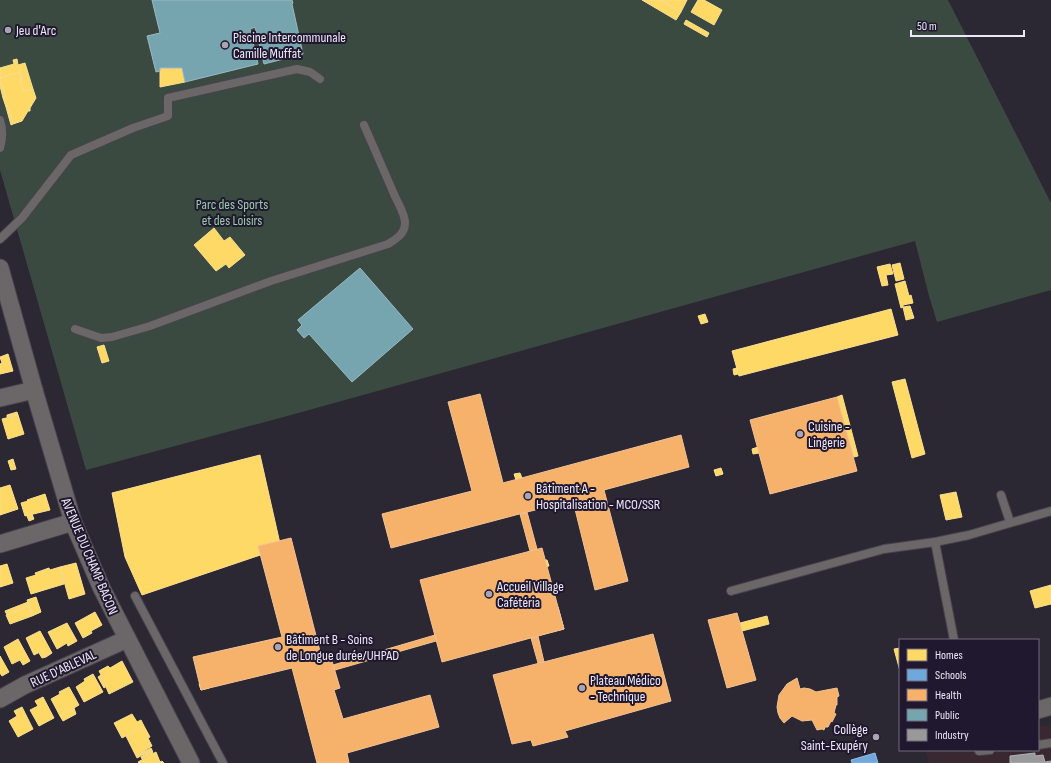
<svg xmlns="http://www.w3.org/2000/svg" width="1051" height="763" font-family="'Sofia Sans Condensed',sans-serif">
  <style>
    .industrial { fill: #39282f }
    .green { fill: #3b4a41 }
    .homes { fill: #ffd966; stroke: #fade92 }
    .schools { fill: #6fa8dc; stroke: #95bbe4 }
    .health { fill: #f6b26b; stroke: #f3c295 }
    .public { fill: #76a5af; stroke: #9ab9c5 }
    .industry { fill: #999; stroke: #b2b1b5 }
    .lines { fill: none; stroke-linecap: round; stroke-linejoin: round }
    .service-casing { stroke: #47434e; stroke-width: 10 }
    .minor-casing { stroke: #47434e; stroke-width: 19 }
    .service { stroke: #6b6667; stroke-width: 8 }
    .minor { stroke: #6b6667; stroke-width: 17 }
    .poi-dot { fill: #a9a4b2; stroke: #20182e; stroke-width: 1.5 }
    .labels { text-anchor: middle; stroke-width: 4; stroke-linejoin: round; paint-order: stroke }
    .poi-label { font-size: 14px; fill: #ede8f7; stroke: #20182e; text-anchor: start }
    .park-label { font-size: 14px; fill: #9accaa; stroke: #20182e }
    .street-label { font-size: 14px; fill: #ede8f7; stroke: #20182e }
  </style>
  <rect width="100%" height="100%" fill="#2b2733"/>
  <!-- industrial -->
  <polygon class="industrial" points="1051,725 1051,763 929,763 925,750 1038,750 1038,726"/>
  <!-- green -->
  <polygon class="green" points="0,0 948,0 1051,203 1051,290 937,322 929,296 915,241 302,412 86,470 0,170"/>
  <!-- homes -->
  <g class="homes">
    <polygon points="642,0 660,0 681,12 676,20"/>
    <polygon points="660,0 687,0 681,12"/>
    <polygon points="698,0 704,0 722,10 714,25 691,12"/>
    <polygon points="686,20 709,33 707,37 684,24"/>
    <polygon points="17,59 18,65 25,63 33,89 24,91 20,79 22,79 20,72 0,78 0,68 14,64 13,60"/>
    <polygon points="160,68 182,68 185,82 160,87"/>
    <polygon points="20,72 22,79 20,79 24,91 33,89 36,98 30,108 30,111 28,111 22,121 13,124 8,106 6,107 3,98 6,97 2,84 0,85 0,78"/>
    <polygon points="2,84 6,97 3,98 0,86"/>
    <polygon points="8,106 13,124 11,125 6,107"/>
    <polygon points="214,228 224,241 230,237 245,255 229,268 226,264 216,271 194,245"/>
    <polygon points="900,263 904,279 896,281 892,265"/>
    <polygon points="890,264 893,274 886,275 888,285 882,286 877,267"/>
    <polygon points="905,281 909,296 911,295 913,303 903,305 903,307 901,308 895,284"/>
    <polygon points="910,306 914,318 906,320 903,307"/>
    <polygon points="891,309 898,335 739,376 732,351"/>
    <polygon points="705,314 708,322 701,324 698,316"/>
    <polygon points="104,345 109,361 102,363 97,347"/>
    <polygon points="8,354 13,371 0,374 0,364 2,363 0,357"/>
    <polygon points="737,368 738,374 734,375 733,369"/>
    <polygon points="905,379 925,454 912,458 892,382"/>
    <polygon points="842,395 858,456 854,457 837,397"/>
    <polygon points="17,412 18,415 7,417 7,415"/>
    <polygon points="18,415 24,434 8,439 2,419"/>
    <polygon points="758,447 759,453 753,454 752,449"/>
    <polygon points="260,455 281,548 142,595 125,557 112,493"/>
    <polygon points="13,459 16,469 11,470 8,461"/>
    <polygon points="721,468 723,474 716,476 714,470"/>
    <polygon points="520,473 522,478 516,480 514,474"/>
    <polygon points="10,485 18,509 0,515 0,488"/>
    <polygon points="956,492 962,517 946,520 940,495"/>
    <polygon points="45,494 50,510 25,516 21,503 28,501 27,500"/>
    <polygon points="32,514 34,519 29,521 27,516"/>
    <polygon points="543,560 547,560 549,566 544,567"/>
    <polygon points="76,563 85,594 69,599 60,567"/>
    <polygon points="7,564 13,583 0,587 0,566"/>
    <polygon points="60,567 64,584 31,594 26,578 36,575 35,573 49,568 50,570"/>
    <polygon points="1051,585 1051,604 1035,608 1030,591"/>
    <polygon points="36,597 41,612 32,616 27,600"/>
    <polygon points="28,602 29,606 7,615 5,611"/>
    <polygon points="29,606 32,616 10,624 6,615"/>
    <polygon points="558,607 564,629 540,635 534,614"/>
    <polygon points="95,612 102,625 91,631 92,633 83,638 75,623"/>
    <polygon points="767,616 769,624 742,631 740,623"/>
    <polygon points="67,623 77,641 68,646 67,643 57,649 48,632"/>
    <polygon points="40,631 52,653 46,657 42,651 34,655 26,638"/>
    <polygon points="18,639 30,661 23,665 20,660 12,664 4,647"/>
    <polygon points="490,645 491,647 480,650 479,648"/>
    <polygon points="900,648 900,671 894,649"/>
    <polygon points="42,651 46,657 42,658 39,653"/>
    <polygon points="0,656 9,672 2,676 0,673"/>
    <polygon points="122,661 133,682 109,694 106,687 107,686 99,671 108,666 110,668"/>
    <polygon points="541,665 542,669 533,672 531,667"/>
    <polygon points="93,674 103,692 84,702 76,687 85,681 84,679"/>
    <polygon points="101,675 107,686 104,688 98,677"/>
    <polygon points="208,681 209,688 205,689 203,682"/>
    <polygon points="203,682 205,689 201,690 199,684"/>
    <polygon points="69,687 79,705 60,716 51,699 60,694 59,692"/>
    <polygon points="43,697 54,718 39,726 30,710 38,706 35,701"/>
    <polygon points="22,707 33,729 18,737 9,721 17,716 14,711"/>
    <polygon points="74,708 76,714 63,721 60,716"/>
    <polygon points="132,714 137,722 141,720 144,726 122,738 114,723"/>
    <polygon points="144,726 150,737 148,738 152,746 136,756 126,736"/>
    <polygon points="151,748 152,750 137,758 136,756"/>
    <polygon points="152,750 153,753 142,759 141,757"/>
    <polygon points="156,752 160,762 162,761 164,763 139,763 138,762"/>
  </g>
  <!-- schools -->
  <polygon class="schools" points="875,753 878,763 852,763 851,760"/>
  <!-- health -->
  <g class="health">
    <polygon points="480,394 503,483 681,435 689,467 604,490 628,581 595,590 573,501 527,512 391,548 382,514 472,491 448,402"/>
    <polygon points="837,397 857,471 770,494 750,420"/>
    <polygon points="527,512 537,549 530,551 520,514"/>
    <polygon points="291,538 323,663 332,661 340,688 334,690 343,719 430,695 439,727 347,753 349,763 317,763 292,668 201,690 193,657 282,637 258,546"/>
    <polygon points="542,548 564,629 442,662 420,580"/>
    <polygon points="737,613 756,680 727,688 708,620"/>
    <polygon points="653,634 671,701 565,731 568,737 533,746 531,740 512,744 493,675"/>
    <polygon points="435,635 436,641 335,670 333,665"/>
    <polygon points="538,636 544,662 538,663 531,638"/>
    <polygon points="797,678 800,689 804,688 810,689 816,692 837,688 839,696 837,697 837,705 836,705 834,713 836,714 832,722 831,721 828,727 825,727 824,730 822,729 817,730 812,720 802,721 792,716 784,723 780,718 778,713 777,707 779,695 787,684"/>
  </g>
  <!-- public -->
  <g class="public">
    <polygon points="152,0 292,0 293,3 292,4 303,54 264,64 255,27 250,29 258,64 185,82 182,68 160,68 160,71 156,72 147,36 160,33"/>
    <polygon points="360,268 413,329 352,382 309,334 304,338 297,330 302,325 298,320"/>
  </g>
  <!-- industry -->
  <polygon class="industry" points="1035,753 1035,756 1043,755 1045,762 1051,761 1051,763 1010,763 1010,756"/>
  <g class="lines">
    <!-- service casing -->
    <g class="service-casing">
      <g id="service">
        <path d="M0,120C3,129 3,138 0,148"/>
        <polyline points="0,239 22,218 71,155 133,128 168,116 168,98 297,69 310,72 320,79"/>
        <path d="M75,329L101,338L112,337L150,326L271,281L388,244C396,239 405,234 405,223C405,213 398,204 394,194C384,171 374,148 364,125"/>
        <polyline points="1001,495 1010,522"/>
        <polyline points="935,542 954,640"/>
        <polyline points="731,591 884,549 935,542 969,535 1051,511"/>
        <polyline points="135,596 223,763"/>
        <polyline points="1038,745 1051,743"/>
        <polyline points="979,751 990,750"/>
      </g>
    </g>
    <!-- minor casing -->
    <g class="minor-casing">
      <g id="minor">
        <polyline points="0,268 34,390 73,522 102,589 191,763"/>
        <polyline points="0,398 34,390"/>
        <polyline points="0,544 73,522"/>
        <polyline points="0,699 25,685 127,639"/>
        <polyline points="1038,710 1051,706"/>
      </g>
    </g>
    <!-- service -->
    <use href="#service" class="service"/>
    <!-- minor -->
    <use href="#minor" class="minor"/>
  </g>
  <!-- markers -->
  <g class="poi-dot">
    <circle cx="8" cy="30" r="4"/>
    <circle cx="225" cy="45" r="4"/>
    <circle cx="800" cy="434" r="4"/>
    <circle cx="528" cy="496" r="4"/>
    <circle cx="489" cy="594" r="4"/>
    <circle cx="278" cy="647" r="4"/>
    <circle cx="582" cy="688" r="4"/>
    <circle cx="876" cy="737" r="4"/>
  </g>
  <g class="labels">
    <!-- poi labels -->
    <g class="poi-label">
      <text x="16" y="35">Jeu d'Arc</text>
      <text x="233" y="42">Piscine Intercommunale<tspan x="233" dy="16">Camille Muffat</tspan></text>
      <text x="808" y="431">Cuisine -<tspan x="808" dy="16">Lingerie</tspan></text>
      <text x="536" y="493">Bâtiment A -<tspan x="536" dy="16">Hospitalisation - MCO/SSR</tspan></text>
      <text x="497" y="591">Accueil Village<tspan x="497" dy="16">Cafétéria</tspan></text>
      <text x="286" y="644">Bâtiment B - Soins<tspan x="286" dy="16">de Longue durée/UHPAD</tspan></text>
      <text x="590" y="685">Plateau Médico<tspan x="590" dy="16">- Technique</tspan></text>
      <text x="868" y="734" text-anchor="end">Collège<tspan x="868" dy="16">Saint-Exupéry</tspan></text>
    </g>
    <!-- park labels -->
    <g class="park-label">
      <text x="232" y="209">Parc des Sports<tspan x="232" dy="16">et des Loisirs</tspan></text>
    </g>
    <!-- street labels -->
    <g class="street-label">
      <text transform="translate(90 556) rotate(67)" y="5">AVENUE DU CHAMP BACON</text>
      <text transform="translate(63 668) rotate(-25)" y="5">RUE D'ABLEVAL</text>
    </g>
  </g>
  <!-- legend -->
  <rect x="899" y="639" width="140" height="112" fill="#20182e" stroke="#726b7e"/>
  <rect x="907" y="649" width="20" height="12" fill="#ffd966" stroke="#726b7e"/>
  <text x="935" y="659" font-size="12" fill="#ede8f7">Homes</text>
  <rect x="907" y="669" width="20" height="12" fill="#6fa8dc" stroke="#726b7e"/>
  <text x="935" y="679" font-size="12" fill="#ede8f7">Schools</text>
  <rect x="907" y="689" width="20" height="12" fill="#f6b26b" stroke="#726b7e"/>
  <text x="935" y="699" font-size="12" fill="#ede8f7">Health</text>
  <rect x="907" y="709" width="20" height="12" fill="#76a5af" stroke="#726b7e"/>
  <text x="935" y="719" font-size="12" fill="#ede8f7">Public</text>
  <rect x="907" y="729" width="20" height="12" fill="#999999" stroke="#726b7e"/>
  <text x="935" y="739" font-size="12" fill="#ede8f7">Industry</text>
  <!-- scale -->
  <path d="M911 30v6h113v-6" fill="none" stroke="#ede8f7" stroke-width="2"/>
  <text x="917" y="30" font-size="12" fill="#ede8f7" stroke="#20182e" stroke-width="3" paint-order="stroke">50 m</text>
</svg>
